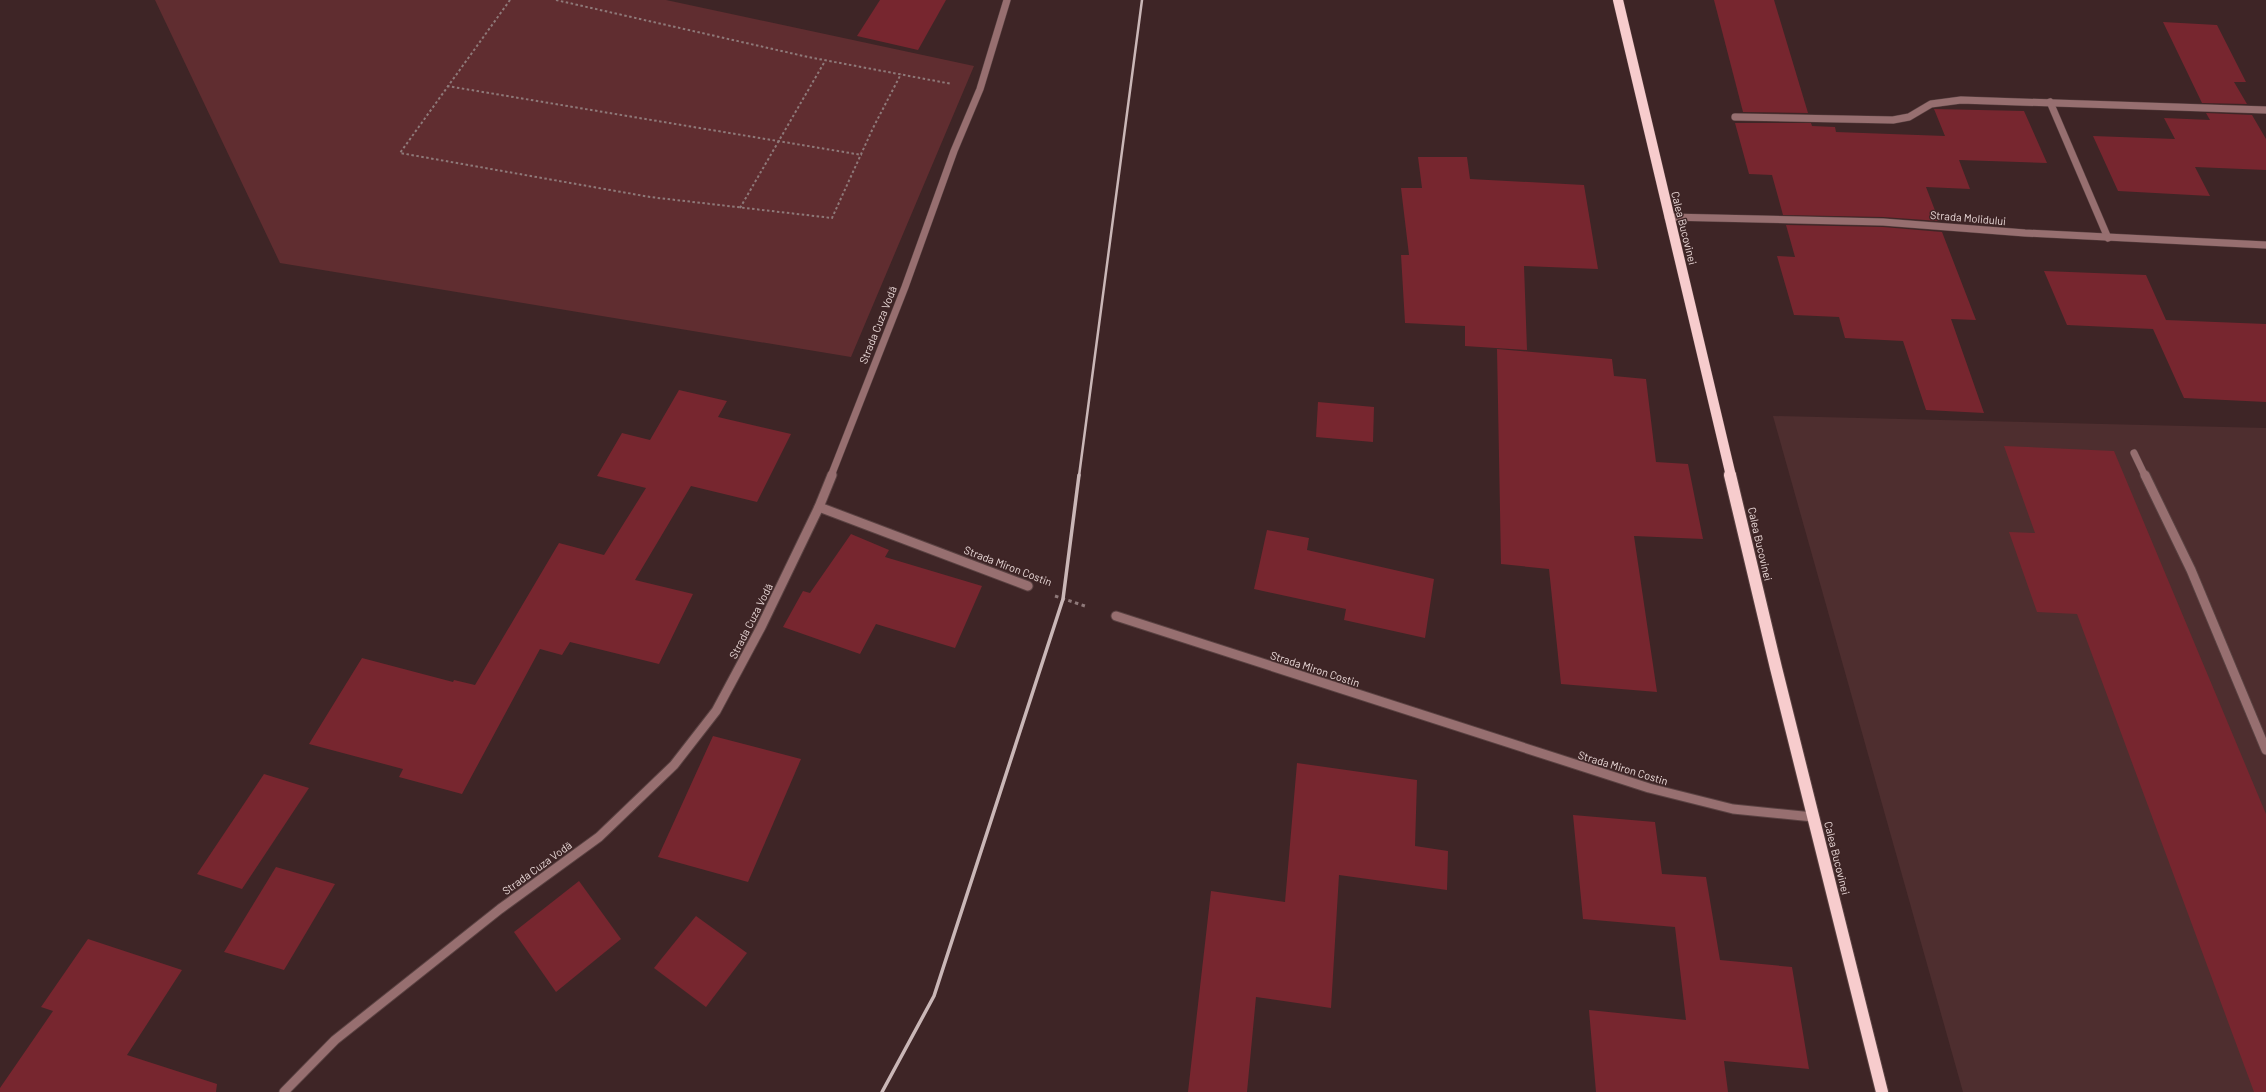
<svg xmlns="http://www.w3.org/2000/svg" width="2266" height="1092" font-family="Barlow,sans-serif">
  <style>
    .built { fill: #4e2e2f }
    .green { fill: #602d30 }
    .building { fill: #77262f }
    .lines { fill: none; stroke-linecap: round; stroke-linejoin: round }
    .service-far1-casing { stroke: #5a4242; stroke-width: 8 }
    .service-casing { stroke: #5a4242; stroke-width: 11 }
    .minor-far1-casing { stroke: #5a4242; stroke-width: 8 }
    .minor-casing { stroke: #5a4242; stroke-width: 11 }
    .trunk-far1-casing { stroke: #5a4242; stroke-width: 11 }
    .trunk-casing { stroke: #5a4242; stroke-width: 14 }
    .path-far1 { stroke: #8e7979; stroke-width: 2; stroke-dasharray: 2.5 2.5; stroke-linecap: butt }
    .path { stroke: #8e7979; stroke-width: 3; stroke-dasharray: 3.5 3.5; stroke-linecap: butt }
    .service-far1 { stroke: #976f70; stroke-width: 7 }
    .service { stroke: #976f70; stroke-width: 9 }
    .minor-far1 { stroke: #976f70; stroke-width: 7 }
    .minor { stroke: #976f70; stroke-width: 9 }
    .trunk-far1 { stroke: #f7cccd; stroke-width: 10 }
    .trunk { stroke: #f7cccd; stroke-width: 12 }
    .rail-far1 { stroke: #cab7b7; stroke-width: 2.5 }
    .rail { stroke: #cab7b7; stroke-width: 3.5 }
    .labels { text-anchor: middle; stroke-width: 3; stroke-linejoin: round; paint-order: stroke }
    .street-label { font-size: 11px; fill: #ead9d8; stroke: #3e2526 }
  </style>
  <rect width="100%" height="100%" fill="#3e2526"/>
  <!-- built -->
  <polygon class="built" points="1773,416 2266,428 2266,1092 1963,1092"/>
  <!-- green -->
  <polygon class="green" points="155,0 666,0 974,66 851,357 280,263"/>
  <!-- building -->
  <g class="building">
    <polygon points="880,0 946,0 918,50 857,36"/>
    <polygon points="1714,0 1774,0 1808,113 1743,112"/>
    <polygon points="2163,22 2217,25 2246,82 2234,82 2247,104 2202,103"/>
    <polygon points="1934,109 2024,111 2047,163 1959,160 1970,189 1926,187 1939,221 1883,217 1783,215 1772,175 1749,174 1735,123 1811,123 1812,126 1835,127 1836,132 1945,136"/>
    <polygon points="2206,113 2252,115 2266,139 2266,170 2195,167 2210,196 2118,191 2093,136 2175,139 2164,118 2210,120"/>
    <polygon points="1418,157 1467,157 1470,179 1584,185 1598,269 1524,266 1527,350 1465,346 1465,326 1405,323 1401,255 1409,255 1401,188 1422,188"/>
    <polygon points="1786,225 1883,227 1942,232 1976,320 1951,319 1984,413 1926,410 1903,341 1845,338 1839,317 1794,315 1777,256 1795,257"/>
    <polygon points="2044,271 2146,275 2166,320 2266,324 2266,402 2184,398 2153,329 2067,325"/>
    <polygon points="1497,349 1612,359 1614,376 1646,379 1656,462 1688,464 1703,539 1634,536 1657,692 1561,684 1549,569 1501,564"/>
    <polygon points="679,390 727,401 718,417 791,434 757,502 691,486 635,580 693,594 659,664 570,642 562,655 540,649 462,794 399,777 403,769 309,744 362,658 453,682 454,680 475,685 559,543 604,555 646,488 597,476 622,433 650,440"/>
    <polygon points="1318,402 1374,407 1373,442 1316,437"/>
    <polygon points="2004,446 2114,451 2266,814 2266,1092 2254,1092 2077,614 2037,612 2009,532 2035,533"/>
    <polygon points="1267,530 1309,538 1307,550 1434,579 1425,638 1344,620 1346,609 1254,589"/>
    <polygon points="851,534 889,550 885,557 982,586 955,648 876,624 860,654 783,627 803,591 810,593"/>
    <polygon points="713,736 801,759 748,882 658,857"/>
    <polygon points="1297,763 1417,780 1415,846 1448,851 1447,890 1339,875 1331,1008 1256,997 1247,1092 1188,1092 1211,891 1285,902"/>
    <polygon points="264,774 309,788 242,889 197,874"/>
    <polygon points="1573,815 1655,822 1662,874 1706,877 1720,960 1792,967 1809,1069 1724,1061 1728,1092 1596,1092 1589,1010 1686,1020 1675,927 1583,919"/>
    <polygon points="276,867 335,884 284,970 224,952"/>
    <polygon points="579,881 621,939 556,992 514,932"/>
    <polygon points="696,916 747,953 706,1007 654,968"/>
    <polygon points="88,939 182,970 127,1055 217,1084 216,1092 0,1092 0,1088 53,1011 41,1007"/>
  </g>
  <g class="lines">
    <!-- service-far1 casing -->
    <g class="service-far1-casing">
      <g id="service-far1">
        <polyline points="2050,102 2108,238"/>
        <polyline points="1735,117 1893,120 1909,117 1931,104 1961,100 2266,110"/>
        <polyline points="2134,453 2145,476"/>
      </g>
    </g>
    <!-- service casing -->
    <g class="service-casing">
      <polyline id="service" points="2145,475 2191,570 2266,750"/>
    </g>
    <!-- minor-far1 casing -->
    <g class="minor-far1-casing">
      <g id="minor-far1">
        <polyline points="1668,217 1883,222 2025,233 2266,245"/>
        <polyline points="831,476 905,287 954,151 980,89 1007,0"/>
      </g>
    </g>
    <!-- minor casing -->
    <g class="minor-casing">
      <g id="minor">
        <polyline points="819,507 1028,586"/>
        <polyline points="1116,616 1649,788 1733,809 1813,817"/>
        <polyline points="284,1092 335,1040 500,909 599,837 674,765 716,711 761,627 819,507 832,475"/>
      </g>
    </g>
    <!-- trunk-far1 casing -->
    <g class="trunk-far1-casing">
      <polyline id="trunk-far1" points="1618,0 1731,476"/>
    </g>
    <!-- trunk casing -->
    <g class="trunk-casing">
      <polyline id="trunk" points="1730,475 1776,668 1882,1092"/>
    </g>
    <!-- path-far1 -->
    <g class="path-far1">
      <polyline points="510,0 400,153 650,197 832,218 873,128 901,74"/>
      <polyline points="556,0 808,57 952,84"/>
      <polyline points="447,86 862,155"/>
      <polyline points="740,208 825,61"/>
    </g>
    <!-- path -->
    <polyline class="path" points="1055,596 1088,607"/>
    <!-- service-far1 -->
    <use href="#service-far1" class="service-far1"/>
    <!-- service -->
    <use href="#service" class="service"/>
    <!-- minor-far1 -->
    <use href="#minor-far1" class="minor-far1"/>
    <!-- minor -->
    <use href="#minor" class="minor"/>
    <!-- trunk-far1 -->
    <use href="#trunk-far1" class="trunk-far1"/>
    <!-- trunk -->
    <use href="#trunk" class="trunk"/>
    <!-- rail-far1 -->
    <polyline class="rail-far1" points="1079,476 1142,0"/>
    <!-- rail -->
    <polyline class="rail" points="882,1092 934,996 1063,599 1079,475"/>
  </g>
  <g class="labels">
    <!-- street labels -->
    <g class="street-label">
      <text transform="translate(1968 218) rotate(5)" y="4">Strada Molidului</text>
      <text transform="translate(1684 228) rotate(76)" y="4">Calea Bucovinei</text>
      <text transform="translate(878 325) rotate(-68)" y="4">Strada Cuza Vodă</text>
      <text transform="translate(1760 544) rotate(77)" y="4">Calea Bucovinei</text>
      <text transform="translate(1008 566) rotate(21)" y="4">Strada Miron Costin</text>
      <text transform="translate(751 621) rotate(-63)" y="4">Strada Cuza Vodă</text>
      <text transform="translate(1315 669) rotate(18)" y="4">Strada Miron Costin</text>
      <text transform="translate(1623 768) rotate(17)" y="4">Strada Miron Costin</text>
      <text transform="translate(1837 858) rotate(76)" y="4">Calea Bucovinei</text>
      <text transform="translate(537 868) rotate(-36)" y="4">Strada Cuza Vodă</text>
    </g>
  </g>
</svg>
